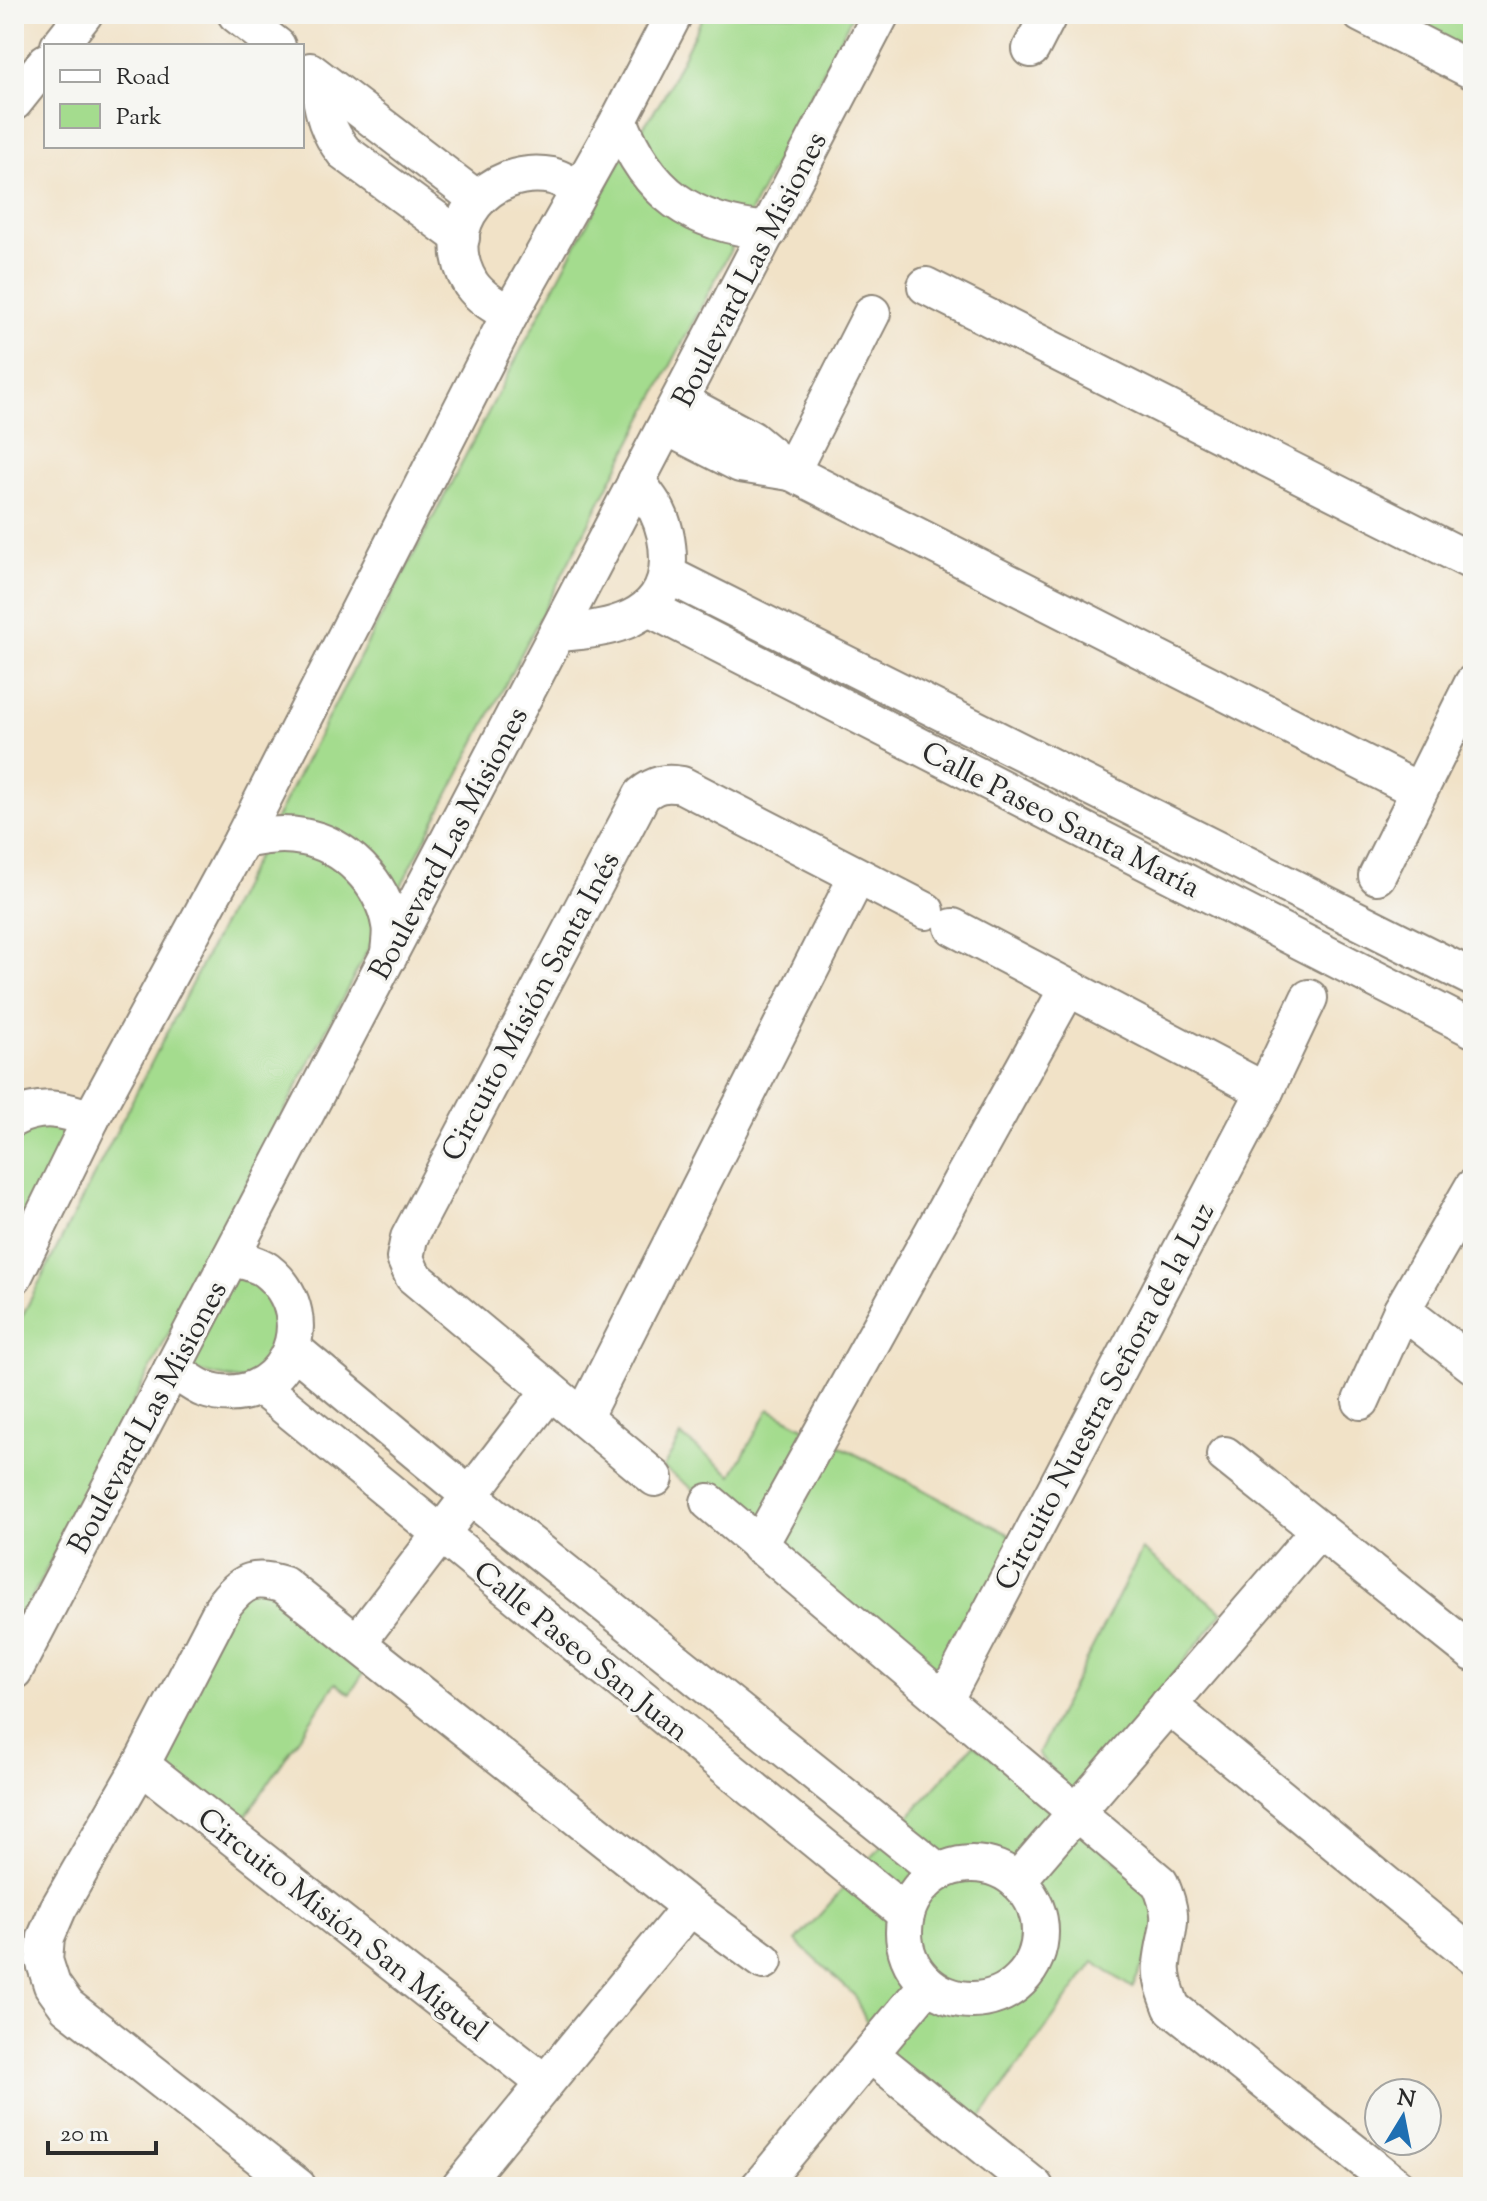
<svg xmlns="http://www.w3.org/2000/svg" width="1487" height="2201" font-family="'Sorts Mill Goudy',serif">
  <style>
    .green { fill: #a4dc8e; stroke: #68845c; stroke-width: 2 }
    .lines { fill: none; stroke-linecap: round; stroke-linejoin: round }
    .minor-casing { stroke: #8e8679; stroke-width: 40 }
    .minor { stroke: #fff; stroke-width: 36 }
    .labels { text-anchor: middle; stroke-width: 7; stroke-linejoin: round; paint-order: stroke }
    .street-label { font-size: 30px; fill: #2b2b2b; stroke: #f6f6f2 }
  </style>
  <rect width="100%" height="100%" fill="#f6f6f2"/>
  <filter id="ink" filterUnits="userSpaceOnUse"><feTurbulence type="fractalNoise" baseFrequency=".0125" numOctaves="2"/><feDisplacementMap in="SourceGraphic" scale="16" xChannelSelector="R" yChannelSelector="G"/><feConvolveMatrix kernelMatrix="1 2 1 2 8 2 1 2 1" color-interpolation-filters="sRGB"/></filter>
  <filter id="wash" filterUnits="userSpaceOnUse"><feTurbulence type="fractalNoise" baseFrequency=".006" numOctaves="4" result="noise"/><feDisplacementMap in="SourceGraphic" scale="32" xChannelSelector="R" yChannelSelector="G"/><feGaussianBlur stdDeviation="1.8" result="paint"/><feColorMatrix in="noise" values="0 0 0 0 0 0 0 0 0 0 0 0 0 0 0 0 0 1.4 0 .05"/><feComposite in="paint" operator="in"/></filter>
  <g filter="url(#wash)">
    <rect width="100%" height="100%" fill="#f1e2c7"/>
    <!-- green -->
    <g class="green">
      <polygon points="704,14 853,14 14,1632 14,1332 308,756 619,163 663,98"/>
      <polygon points="1389,14 1473,14 1473,54"/>
      <polygon points="14,1123 78,1126 14,1240"/>
      <polygon points="237,1264 278,1290 287,1340 249,1382 184,1369"/>
      <polygon points="769,1409 1018,1539 942,1685 754,1531 663,1468 681,1436 732,1475"/>
      <polygon points="1142,1550 1223,1612 1076,1797 1038,1754"/>
      <polygon points="268,1585 369,1664 350,1694 336,1683 240,1825 153,1760 237,1595"/>
      <polygon points="974,1744 1150,1888 1162,1925 1132,1988 1094,1962 977,2123 881,2053 854,1995 796,1941"/>
    </g>
  </g>
  <g filter="url(#ink)">
    <g class="lines">
      <!-- minor casing -->
      <g class="minor-casing">
        <g id="minor">
          <polyline points="236,14 277,46"/>
          <polyline points="1361,14 1473,71"/>
          <polyline points="59,46 84,14"/>
          <polyline points="1031,49 1049,14"/>
          <polyline points="310,71 477,199"/>
          <path d="M317,77C323,108 324,127 344,152L461,238"/>
          <polyline points="14,102 46,62"/>
          <path d="M619,120C648,194 691,224 769,231"/>
          <polyline points="926,286 1473,562"/>
          <path d="M510,314C495,306 481,298 471,284C435,227 489,164 552,176C561,178 571,185 579,189"/>
          <polyline points="680,401 751,439 791,472 1419,791"/>
          <polyline points="667,427 740,464 790,472"/>
          <polyline points="791,472 872,313"/>
          <polyline points="668,575 1473,978"/>
          <polyline points="649,608 1473,1029"/>
          <path d="M558,633C607,630 667,621 668,560C668,543 665,527 657,511C652,501 643,490 636,481"/>
          <path d="M242,840C263,836 282,833 303,837C345,844 383,883 390,925C392,934 389,946 389,956"/>
          <polyline points="1377,876 1473,683"/>
          <polyline points="953,927 1265,1091"/>
          <path d="M14,1118C41,1104 63,1109 91,1119"/>
          <polyline points="14,1276 91,1119 242,840 510,314 619,120 674,14"/>
          <polyline points="1402,1310 1473,1365"/>
          <polyline points="292,1348 470,1496 939,1872"/>
          <path d="M172,1369C182,1375 193,1385 204,1389C280,1415 329,1319 266,1270C257,1263 242,1261 231,1257"/>
          <polyline points="260,1386 906,1914"/>
          <polyline points="1361,1401 1402,1310 1473,1187"/>
          <polyline points="583,1418 857,877"/>
          <polyline points="1225,1455 1473,1653"/>
          <path d="M655,1478L413,1276L405,1258L409,1238L642,795C655,784 665,782 682,785L926,911"/>
          <path d="M709,1502L1160,1883C1177,1923 1166,1926 1162,1964C1160,1979 1167,1994 1172,2008L1398,2187"/>
          <polyline points="759,1546 1068,988"/>
          <polyline points="358,1642 550,1391"/>
          <polyline points="14,1671 881,14"/>
          <polyline points="944,1701 1265,1091 1309,998"/>
          <polyline points="1168,1705 1473,1956"/>
          <polyline points="141,1765 545,2083"/>
          <circle cx="972" cy="1932" r="68"/>
          <polyline points="1017,1881 1319,1530"/>
          <polyline points="870,2054 1035,2187"/>
          <path d="M298,2187L67,2006L52,1985L44,1960L46,1937L58,1909L141,1765L225,1603C244,1579 256,1576 284,1585L690,1907L764,1961"/>
          <polyline points="460,2187 690,1907"/>
          <polyline points="759,2187 927,1985"/>
        </g>
      </g>
      <!-- minor -->
      <use href="#minor" class="minor"/>
    </g>
  </g>
  <g class="labels">
    <!-- street labels -->
    <g class="street-label">
      <text transform="translate(749 269) rotate(-63)" y="10">Boulevard Las Misiones</text>
      <text transform="translate(1061 819) rotate(27)" y="10">Calle Paseo Santa María</text>
      <text transform="translate(448 843) rotate(-62)" y="10">Boulevard Las Misiones</text>
      <text transform="translate(530 1006) rotate(-62)" y="10">Circuito Misión Santa Inés</text>
      <text transform="translate(1104 1396) rotate(-62)" y="10">Circuito Nuestra Señora de la Luz</text>
      <text transform="translate(147 1417) rotate(-62)" y="10">Boulevard Las Misiones</text>
      <text transform="translate(582 1651) rotate(39)" y="10">Calle Paseo San Juan</text>
      <text transform="translate(343 1924) rotate(38)" y="10">Circuito Misión San Miguel</text>
    </g>
  </g>
  <!-- margin -->
  <rect width="1487" height="2201" fill="none" stroke="#f6f6f2" stroke-width="48"/>
  <!-- legend -->
  <rect x="44" y="44" width="260" height="104" fill="#f6f6f2" stroke="#a5a5a2" stroke-width="2"/>
  <rect x="60" y="70" width="40" height="12" fill="#ffffff" stroke="#a5a5a2" stroke-width="2"/>
  <text x="116" y="84" font-size="24" fill="#2b2b2b">Road</text>
  <rect x="60" y="104" width="40" height="24" fill="#a4dc8e" stroke="#a5a5a2" stroke-width="2"/>
  <text x="116" y="124" font-size="24" fill="#2b2b2b">Park</text>
  <!-- north arrow -->
  <g transform="translate(1403 2117) rotate(10)"><circle r="38" fill="#f6f6f2" stroke="#a5a5a2" stroke-width="2"/>
  <path d="M0-6L14 30L0 20L-14 30Z" fill="#1f6fb2"/>
  <text y="-12" font-size="22" font-weight="bold" text-anchor="middle" fill="#2b2b2b">N</text>
  </g>
  <!-- scale -->
  <path d="M48 2141v12h108v-12" fill="none" stroke="#2b2b2b" stroke-width="4"/>
  <text x="60" y="2141" font-size="24" fill="#2b2b2b" stroke="#f6f6f2" stroke-width="6" paint-order="stroke">20 m</text>
</svg>
